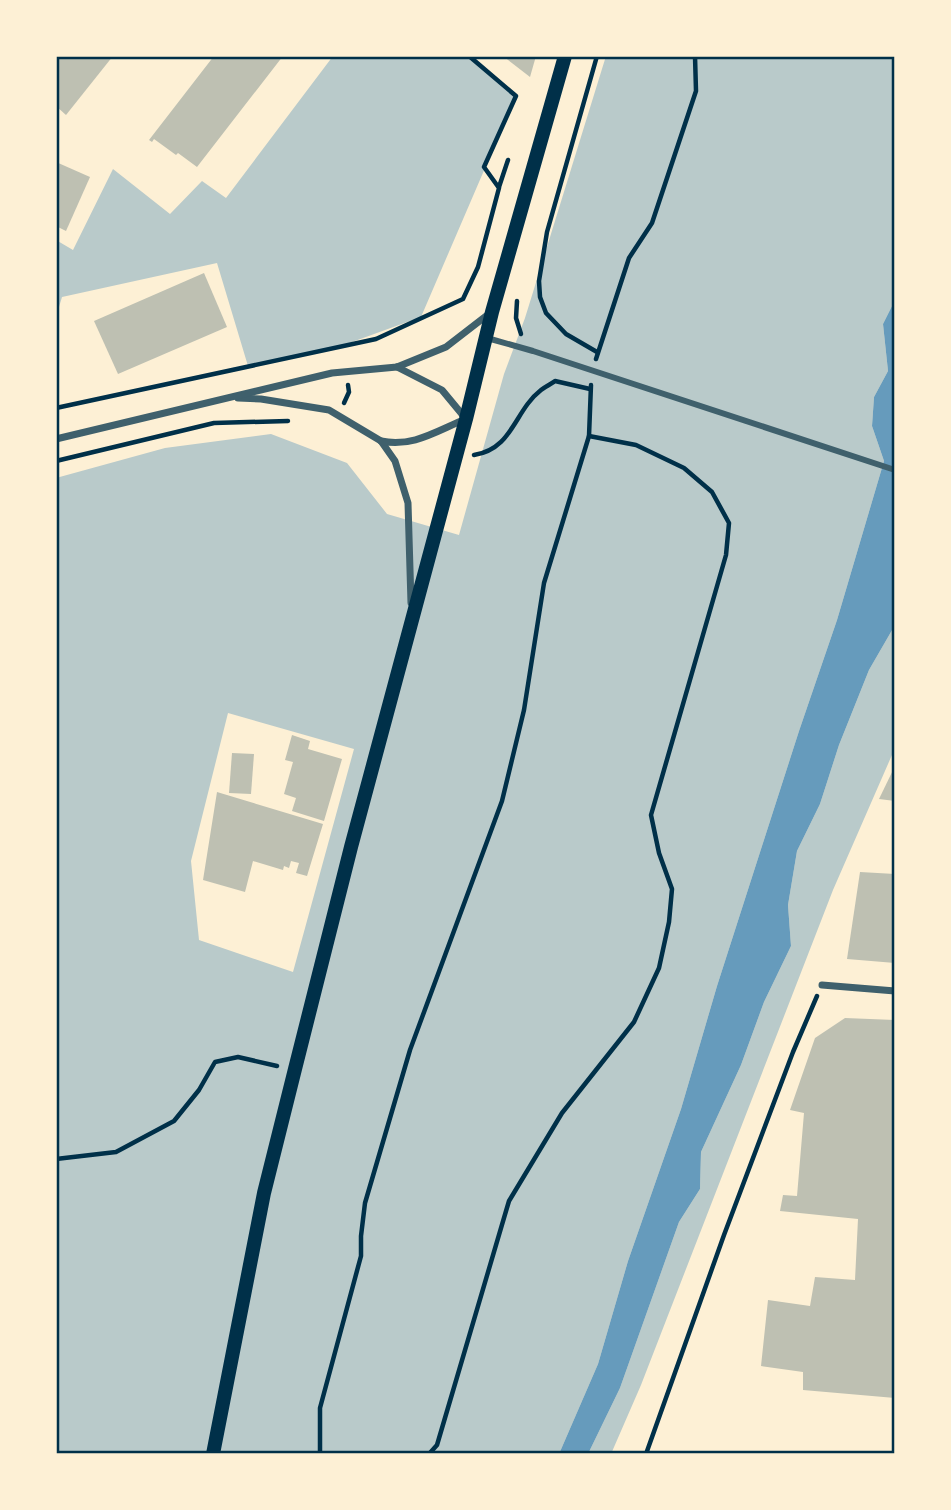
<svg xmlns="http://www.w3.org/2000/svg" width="951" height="1510" font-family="'Fira Sans Condensed',sans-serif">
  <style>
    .green { fill: #b9caca; fill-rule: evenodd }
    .water { fill: #669bbc }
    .building { fill: #bec0b2 }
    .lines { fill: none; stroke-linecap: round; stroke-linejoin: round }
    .path { stroke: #003049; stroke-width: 4.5 }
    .pedestrian { stroke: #3f606c; stroke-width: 6 }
    .minor { stroke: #3f606c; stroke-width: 7 }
    .secondary { stroke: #003049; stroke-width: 14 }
    .neatline { fill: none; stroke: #003049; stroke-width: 2.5 }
  </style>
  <rect width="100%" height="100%" fill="#fdf0d5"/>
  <!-- green -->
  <g class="green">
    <polygon points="333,56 469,56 516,96 421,317 341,346 248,366 217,263 62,297 56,317 56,240 73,250 113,169 170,214 202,181 226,198"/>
    <path d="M606,56H895V300L883,324L888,371L874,397L872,426L884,461L837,620L799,731L717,986L681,1109L628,1261L598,1364L559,1454H56V478L165,448L271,434L347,463L387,514L459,535L504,374L525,318ZM228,713L354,749L293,972L199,940L191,861Z"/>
    <polygon points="895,625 895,748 833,890 641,1385 611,1454 588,1454 620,1388 679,1222 700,1189 701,1152 741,1065 764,1002 791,946 788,905 797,851 820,804 839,745 869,670"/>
  </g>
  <!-- water -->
  <polygon class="water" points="895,300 895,625 869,670 839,745 820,804 797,851 788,905 791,946 764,1002 741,1065 701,1152 700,1189 679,1222 620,1388 588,1454 559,1454 598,1364 628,1261 681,1109 717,986 799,731 837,620 884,461 872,426 874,397 888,371 883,324"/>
  <!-- building -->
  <g class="building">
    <polygon points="56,56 113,56 66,115 56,106"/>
    <polygon points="214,56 283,56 197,167 178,153 176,155 154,139 152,142 149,140"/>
    <polygon points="503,56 536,56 530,77"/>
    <polygon points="56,162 90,177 66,231 56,226"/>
    <polygon points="204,273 227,327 118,374 94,321"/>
    <polygon points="292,735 310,741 308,749 342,759 324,821 292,811 296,798 284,794 293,762 285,760"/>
    <polygon points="232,753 254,754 251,794 229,793"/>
    <polygon points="895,766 895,801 879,799"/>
    <polygon points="217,792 323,824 307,876 296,873 299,863 291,861 289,868 284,866 283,870 253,861 245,892 203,880"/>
    <polygon points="860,872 895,874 895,963 847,959"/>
    <polygon points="845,1018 895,1020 895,1398 803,1390 803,1372 761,1366 768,1300 810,1306 815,1277 855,1280 858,1219 780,1211 783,1195 797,1196 804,1113 790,1110 815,1038"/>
  </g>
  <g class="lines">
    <!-- path -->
    <g class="path">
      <polyline points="597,56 547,232 539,281 540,297 546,313 566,334 597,352"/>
      <polyline points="499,187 508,160"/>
      <polyline points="517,301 516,318 521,334"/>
      <polyline points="596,359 629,258 652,223 696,91 695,56"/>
      <polyline points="344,403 349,392 348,385"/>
      <polyline points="56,408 376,339 463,299 478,267 499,188 484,167 516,96 469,56"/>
      <path d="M474,455C513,449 514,411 541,390C545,387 551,384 555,381L590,389"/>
      <polyline points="56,461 214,423 288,421"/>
      <polyline points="56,1159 116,1152 174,1121 199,1090 215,1062 238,1057 277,1066"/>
      <polyline points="320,1454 320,1408 361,1256 361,1236 365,1203 410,1050 502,801 524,710 544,583 589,436 591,385"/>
      <polyline points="429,1454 437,1445 509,1201 562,1113 634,1022 659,968 669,922 672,889 659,853 651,815 726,555 729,523 712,492 684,468 636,445 589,436"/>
      <polyline points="646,1454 724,1235 793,1052 817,996"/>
    </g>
    <!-- pedestrian -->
    <polyline class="pedestrian" points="487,338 533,351 895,470"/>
    <!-- minor -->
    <g class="minor">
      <polyline points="238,398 261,399 329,410 381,441 395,461 408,503 411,603"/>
      <polyline points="56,439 332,373 397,367 446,347 490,313"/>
      <path d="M381,441C413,448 438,430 466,419L442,390L397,367"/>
      <polyline points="822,985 895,991"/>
    </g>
    <!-- secondary -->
    <polyline class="secondary" points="213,1454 264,1193 295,1069 351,847 466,419 492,312 565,56"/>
  </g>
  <!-- border -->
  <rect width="951" height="1510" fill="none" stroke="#fdf0d5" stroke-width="116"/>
  <rect x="58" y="58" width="835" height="1394" class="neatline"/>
</svg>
